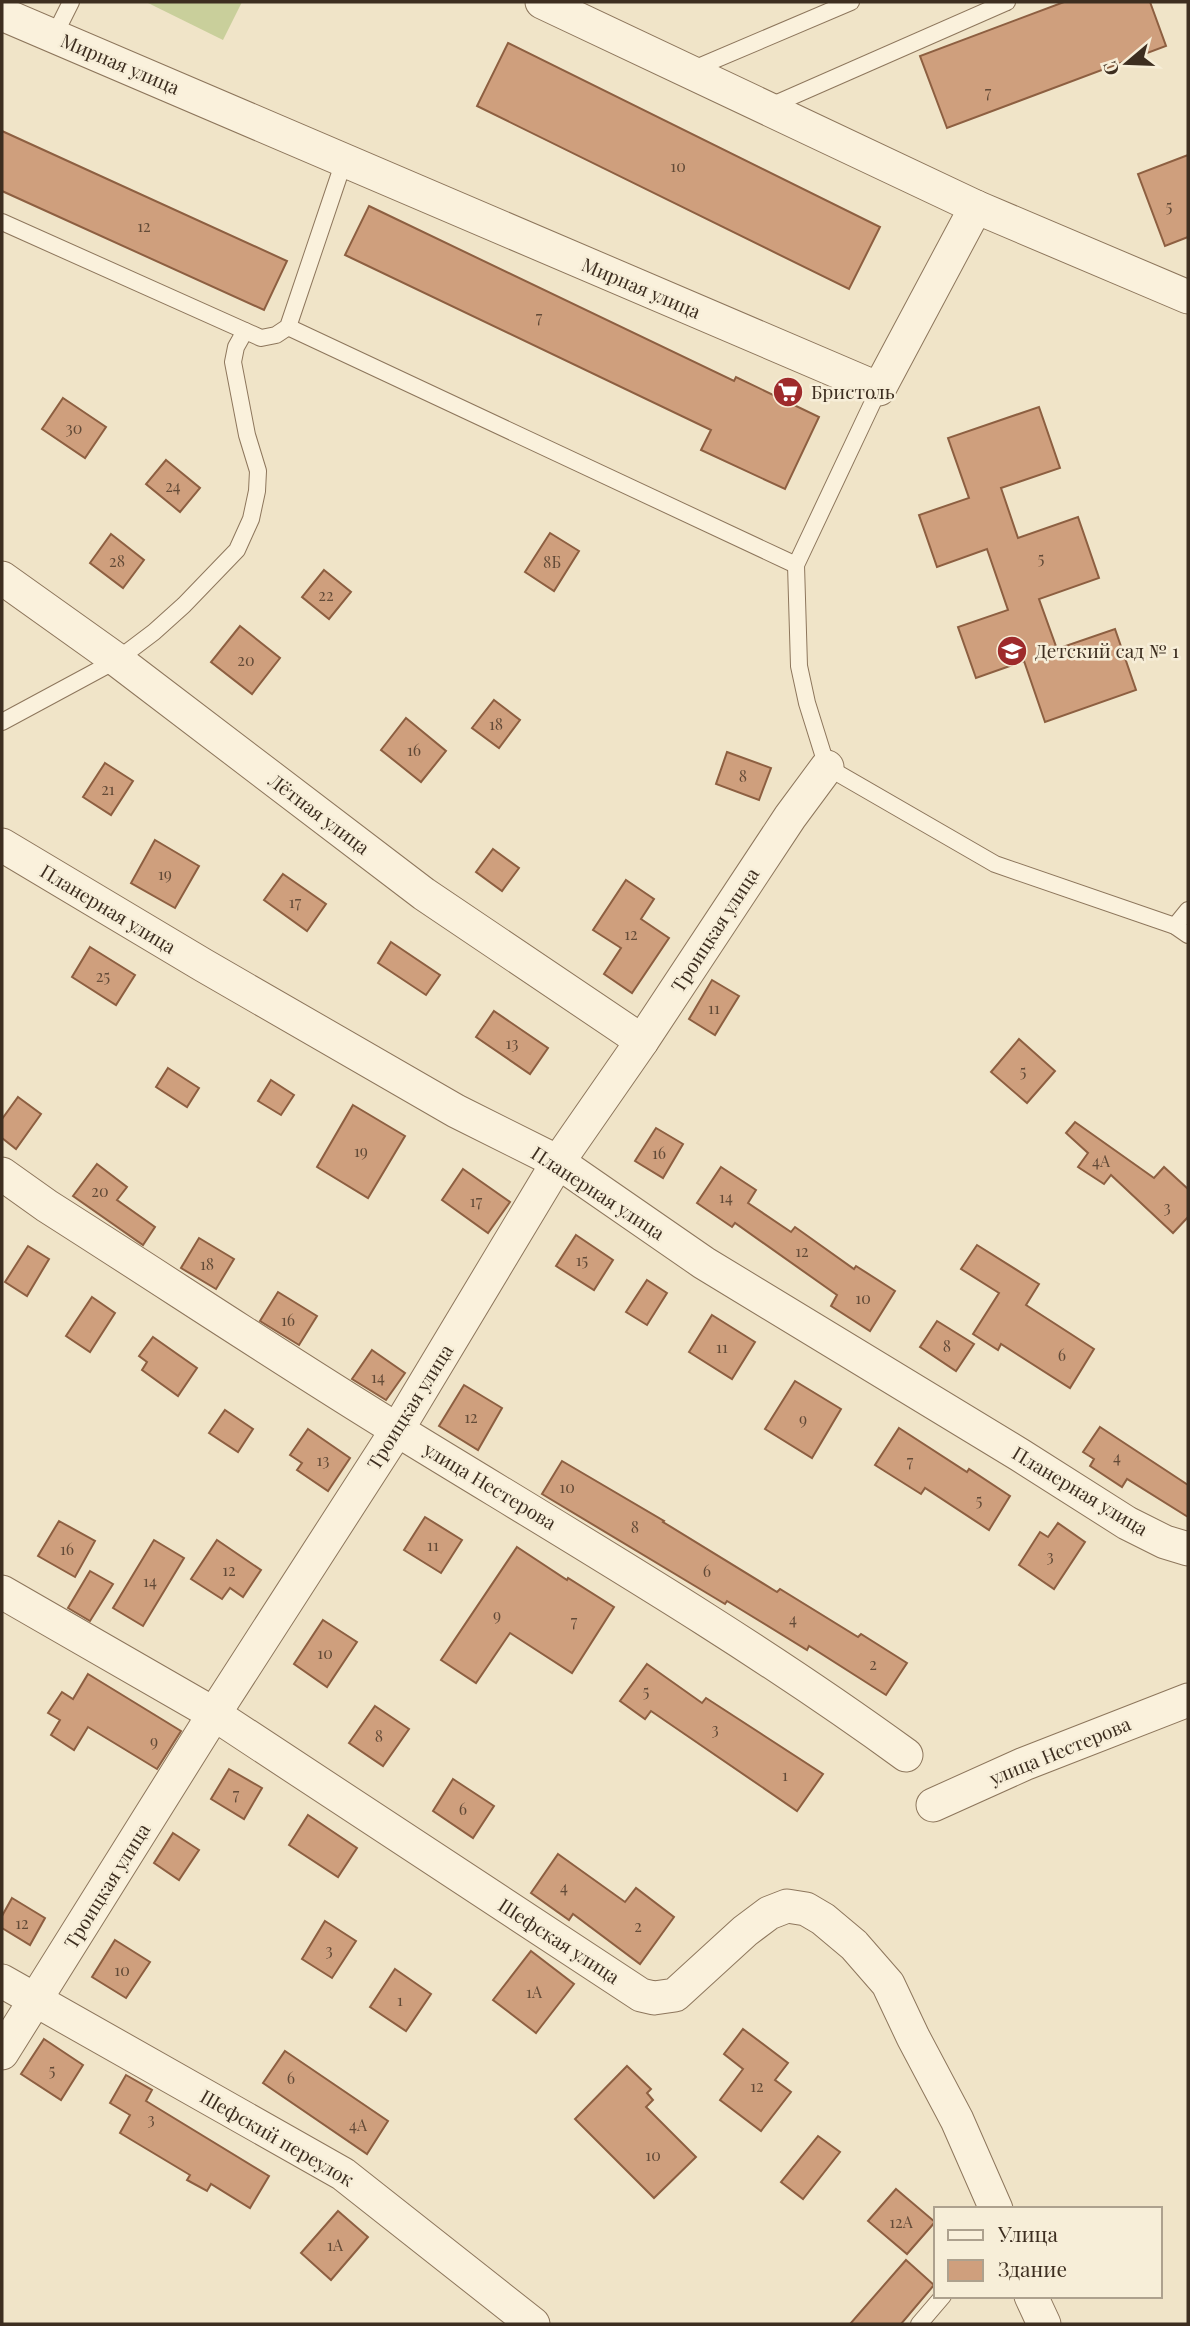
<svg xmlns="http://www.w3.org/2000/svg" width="1190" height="2326" font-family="'Playfair Display',serif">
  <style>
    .green { fill: #c9cf9b }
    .building { fill: #cf9f7d; stroke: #8d5f41; stroke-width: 2 }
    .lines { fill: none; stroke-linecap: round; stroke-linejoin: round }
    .lane-casing { stroke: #8d765c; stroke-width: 18 }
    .street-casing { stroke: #8d765c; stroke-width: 35 }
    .lane { stroke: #faf1dc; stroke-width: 16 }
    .street { stroke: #faf1dc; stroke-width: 33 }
    .labels { text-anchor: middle; stroke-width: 5; stroke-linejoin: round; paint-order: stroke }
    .number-label { font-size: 16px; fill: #624a37 }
    .street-label { font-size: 19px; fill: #3d2e20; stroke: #f7eed8 }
    .poi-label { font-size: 19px; fill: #3d2e20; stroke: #f7eed8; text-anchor: start }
  </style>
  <rect width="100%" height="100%" fill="#f0e4c8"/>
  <!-- green -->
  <polygon class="green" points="146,2 242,2 223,40"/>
  <!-- building -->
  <g class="building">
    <polygon points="1064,2 1150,2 1166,46 947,128 920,56"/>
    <polygon points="508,43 880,227 849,289 477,106"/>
    <polygon points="2,131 287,261 264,310 2,191"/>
    <polygon points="1188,155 1188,237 1165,246 1138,174"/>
    <polygon points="369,206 734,381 736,377 819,417 785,489 701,450 711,430 345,255"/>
    <polygon points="63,398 106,427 85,458 42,429"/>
    <polygon points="1039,407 1060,468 1001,488 1018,538 1078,517 1099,578 1039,599 1057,649 1115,629 1136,690 1045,722 1024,661 976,678 958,627 1008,610 987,549 937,567 919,515 969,498 948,438"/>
    <polygon points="166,460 200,488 180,512 146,484"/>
    <polygon points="550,533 579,551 554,591 525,572"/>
    <polygon points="111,534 144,560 123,588 90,563"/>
    <polygon points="324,570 351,592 329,619 302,597"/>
    <polygon points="240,626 280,658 252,694 211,662"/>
    <polygon points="494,700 520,720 499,748 472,728"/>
    <polygon points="406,718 446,751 421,782 381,750"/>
    <polygon points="727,752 771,768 759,800 716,784"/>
    <polygon points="105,763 133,781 111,815 83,797"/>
    <polygon points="155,840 199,866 175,908 131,883"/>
    <polygon points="493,849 519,868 502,891 476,872"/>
    <polygon points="283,874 326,904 307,931 264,900"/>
    <polygon points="626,880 654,899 641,919 669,938 632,993 604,974 621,948 593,930"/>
    <polygon points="391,942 440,975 426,995 378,963"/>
    <polygon points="90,947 135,975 116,1005 72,977"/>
    <polygon points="712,980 739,996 715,1035 689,1019"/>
    <polygon points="494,1011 548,1048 530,1074 476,1037"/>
    <polygon points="1019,1039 1055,1071 1027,1103 991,1072"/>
    <polygon points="168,1068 199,1088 187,1107 156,1087"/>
    <polygon points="271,1080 294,1095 281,1115 258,1101"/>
    <polygon points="18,1097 41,1114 16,1149 2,1138 2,1119"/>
    <polygon points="353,1105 405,1136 368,1198 317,1167"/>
    <polygon points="1075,1122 1154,1178 1164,1167 1188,1189 1188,1217 1173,1233 1111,1175 1104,1184 1078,1167 1088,1153 1066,1133"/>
    <polygon points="656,1128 683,1144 663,1178 635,1161"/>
    <polygon points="97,1164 127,1187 117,1200 155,1227 143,1245 73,1196"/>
    <polygon points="721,1167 756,1190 748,1203 791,1232 795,1227 854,1269 856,1266 895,1291 870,1331 831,1306 837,1295 735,1223 732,1227 697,1203"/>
    <polygon points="463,1169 510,1202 488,1233 442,1200"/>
    <polygon points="576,1235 613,1260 594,1290 556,1266"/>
    <polygon points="199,1238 234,1259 216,1289 181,1268"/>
    <polygon points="977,1245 1039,1284 1026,1305 1094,1349 1070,1388 1001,1344 998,1350 973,1334 999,1293 961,1269"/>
    <polygon points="28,1246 49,1259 27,1296 5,1282"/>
    <polygon points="647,1280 667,1293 647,1325 626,1312"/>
    <polygon points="278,1292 317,1316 299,1345 260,1321"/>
    <polygon points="92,1297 115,1313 90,1352 66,1336"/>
    <polygon points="712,1315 755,1342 732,1379 689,1352"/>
    <polygon points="937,1321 974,1344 956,1371 920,1347"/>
    <polygon points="153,1337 197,1368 178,1396 142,1370 147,1362 139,1356"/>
    <polygon points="372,1350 405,1373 386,1400 352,1379"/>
    <polygon points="795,1381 841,1409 812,1458 765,1429"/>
    <polygon points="464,1385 502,1408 478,1450 439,1426"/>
    <polygon points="225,1410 253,1429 238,1452 209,1433"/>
    <polygon points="1100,1427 1188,1485 1188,1517 1127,1479 1122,1487 1090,1466 1094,1459 1083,1452"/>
    <polygon points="899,1428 967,1472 969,1469 1010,1496 989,1530 925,1488 921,1494 875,1465"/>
    <polygon points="308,1429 350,1458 328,1491 297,1470 302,1463 290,1455"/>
    <polygon points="562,1461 664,1521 663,1522 777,1592 780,1589 858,1637 861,1634 907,1663 886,1695 809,1646 807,1650 727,1601 725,1604 542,1494"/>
    <polygon points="425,1517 462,1540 441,1573 404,1550"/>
    <polygon points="59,1521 95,1541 75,1577 38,1556"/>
    <polygon points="1058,1523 1085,1542 1054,1589 1019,1565 1040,1532 1048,1537"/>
    <polygon points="154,1540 184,1558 143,1626 113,1608"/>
    <polygon points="217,1540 261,1570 243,1597 230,1588 222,1599 191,1579"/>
    <polygon points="517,1547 567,1580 568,1578 614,1607 572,1673 510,1633 476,1683 441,1660"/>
    <polygon points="90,1571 113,1584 90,1621 68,1608"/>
    <polygon points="323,1620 357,1642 327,1687 294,1664"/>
    <polygon points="647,1664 702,1703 706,1698 823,1774 797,1811 651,1711 645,1719 620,1701"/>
    <polygon points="88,1674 181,1731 157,1769 88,1727 74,1750 51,1735 60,1720 48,1713 62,1692 73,1699"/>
    <polygon points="375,1706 409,1729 383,1766 349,1743"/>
    <polygon points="229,1769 262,1788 244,1819 211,1799"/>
    <polygon points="453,1779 494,1806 473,1838 433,1811"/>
    <polygon points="308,1815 357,1848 338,1877 289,1845"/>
    <polygon points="173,1833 199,1850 179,1880 154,1863"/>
    <polygon points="558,1854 625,1902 636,1888 674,1917 640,1964 573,1914 569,1920 531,1893"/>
    <polygon points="12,1898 45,1918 30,1945 2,1928 2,1916"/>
    <polygon points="325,1921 356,1941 332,1978 302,1959"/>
    <polygon points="115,1940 150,1962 126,1998 92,1977"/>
    <polygon points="531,1951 574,1984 536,2033 493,2000"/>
    <polygon points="395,1969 431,1994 406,2031 370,2007"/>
    <polygon points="743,2029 788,2063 775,2080 791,2092 761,2131 720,2100 743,2069 724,2054"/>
    <polygon points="44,2039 83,2065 61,2100 21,2074"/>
    <polygon points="285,2051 388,2121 367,2154 263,2083"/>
    <polygon points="627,2066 651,2089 647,2093 653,2100 646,2107 696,2157 654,2198 575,2119"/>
    <polygon points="126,2075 152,2090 146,2101 269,2176 250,2208 211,2184 207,2191 187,2180 190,2175 120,2133 130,2115 110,2103"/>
    <polygon points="818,2136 840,2152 803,2199 781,2182"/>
    <polygon points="896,2189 935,2222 907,2254 868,2221"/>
    <polygon points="338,2211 368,2237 331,2280 301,2253"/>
    <polygon points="906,2260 934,2285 901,2324 850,2324"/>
  </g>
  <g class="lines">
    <!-- lane casing -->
    <g class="lane-casing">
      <g id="lane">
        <polyline points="54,36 71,2"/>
        <polyline points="691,70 851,2"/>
        <polyline points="768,107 1007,2"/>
        <polyline points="2,222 261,338 276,335 288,327 344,161"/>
        <polyline points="288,327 796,565"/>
        <polyline points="879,389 796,565 799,666 807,703 827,767 995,864 1175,926 1188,935"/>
        <polyline points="2,722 117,660 154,632 184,605 237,550 251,519 257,491 258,471 247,435 233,362 236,347 245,331"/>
        <polyline points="1175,926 1188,910"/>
        <polyline points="919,2324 943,2296"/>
      </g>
    </g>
    <!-- street casing -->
    <g class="street-casing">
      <g id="street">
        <polyline points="542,2 976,207"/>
        <polyline points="2,14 879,389 976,207 1188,297"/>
        <polyline points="2,578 117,660 424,894 642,1041"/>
        <polyline points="2,845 203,965 456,1111 558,1162 704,1263 1020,1455 1127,1523 1165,1542 1188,1549"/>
        <path d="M2,1174L47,1206C165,1281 280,1358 399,1431C570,1536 744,1637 906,1755"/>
        <polyline points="2,1592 214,1714 641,1995 654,1998 675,1995 745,1931 769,1913 787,1906 806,1909 823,1919 854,1945 888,1984 913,2037 957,2120 996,2209"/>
        <polyline points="933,1805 1024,1764 1188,1700"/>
        <polyline points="2,1981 343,2174 533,2324"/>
        <polyline points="2,2053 214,1714 397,1430 558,1162 642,1041 790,817 827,767"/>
        <polyline points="1031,2296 1044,2324"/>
      </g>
    </g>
    <!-- lane -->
    <use href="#lane" class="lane"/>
    <!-- street -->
    <use href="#street" class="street"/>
  </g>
  <!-- icons -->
  <defs>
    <g id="supermarket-disc" transform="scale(1.575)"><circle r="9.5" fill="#9e2a2b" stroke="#f7eed8"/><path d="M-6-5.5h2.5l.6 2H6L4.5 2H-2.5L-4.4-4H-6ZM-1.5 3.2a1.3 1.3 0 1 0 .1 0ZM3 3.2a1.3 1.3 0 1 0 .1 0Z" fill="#fff"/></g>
    <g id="school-disc" transform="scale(1.575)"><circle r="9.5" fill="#9e2a2b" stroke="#f7eed8"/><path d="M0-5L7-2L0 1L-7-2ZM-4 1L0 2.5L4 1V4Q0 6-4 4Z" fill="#fff"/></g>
  </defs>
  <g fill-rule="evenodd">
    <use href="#supermarket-disc" x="788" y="392"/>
    <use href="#school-disc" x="1012" y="651"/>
  </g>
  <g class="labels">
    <!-- number labels -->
    <g class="number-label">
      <text x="988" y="98">7</text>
      <text x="678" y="172">10</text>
      <text x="1169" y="212">5</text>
      <text x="144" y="232">12</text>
      <text x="539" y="323">7</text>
      <text x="74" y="434">30</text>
      <text x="173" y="492">24</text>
      <text x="1041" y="564">5</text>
      <text x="117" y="567">28</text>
      <text x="552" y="568">8Б</text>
      <text x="326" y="601">22</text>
      <text x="246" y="666">20</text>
      <text x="496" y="730">18</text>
      <text x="414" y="756">16</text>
      <text x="743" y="782">8</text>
      <text x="108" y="795">21</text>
      <text x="165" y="880">19</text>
      <text x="295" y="908">17</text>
      <text x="631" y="940">12</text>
      <text x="103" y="982">25</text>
      <text x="714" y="1014">11</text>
      <text x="512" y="1049">13</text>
      <text x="1023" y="1077">5</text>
      <text x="361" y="1157">19</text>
      <text x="659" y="1159">16</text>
      <text x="1101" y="1167">4А</text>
      <text x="100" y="1197">20</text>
      <text x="726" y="1203">14</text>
      <text x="476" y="1207">17</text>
      <text x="1167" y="1213">3</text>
      <text x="802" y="1257">12</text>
      <text x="582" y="1266">15</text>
      <text x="207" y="1270">18</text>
      <text x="863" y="1304">10</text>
      <text x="288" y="1326">16</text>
      <text x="947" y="1352">8</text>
      <text x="722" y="1353">11</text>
      <text x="1062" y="1361">6</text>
      <text x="378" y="1383">14</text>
      <text x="471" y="1423">12</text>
      <text x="803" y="1425">9</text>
      <text x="1117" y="1463">4</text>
      <text x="323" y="1466">13</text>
      <text x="910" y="1467">7</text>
      <text x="567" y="1493">10</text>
      <text x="979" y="1506">5</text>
      <text x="635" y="1533">8</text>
      <text x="433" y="1551">11</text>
      <text x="67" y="1555">16</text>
      <text x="1050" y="1562">3</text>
      <text x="229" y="1576">12</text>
      <text x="707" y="1577">6</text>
      <text x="150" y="1587">14</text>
      <text x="497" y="1621">9</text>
      <text x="793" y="1625">4</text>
      <text x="574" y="1627">7</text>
      <text x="325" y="1659">10</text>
      <text x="873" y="1670">2</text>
      <text x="646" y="1697">5</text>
      <text x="715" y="1735">3</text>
      <text x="379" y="1742">8</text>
      <text x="154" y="1747">9</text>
      <text x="785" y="1781">1</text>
      <text x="236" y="1800">7</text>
      <text x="463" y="1815">6</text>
      <text x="564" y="1893">4</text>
      <text x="22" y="1929">12</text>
      <text x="638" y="1932">2</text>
      <text x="329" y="1956">3</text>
      <text x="122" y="1976">10</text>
      <text x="534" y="1998">1А</text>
      <text x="400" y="2006">1</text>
      <text x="52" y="2076">5</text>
      <text x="291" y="2084">6</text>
      <text x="757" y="2092">12</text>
      <text x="151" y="2125">3</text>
      <text x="358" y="2131">4А</text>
      <text x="653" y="2161">10</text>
      <text x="901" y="2228">12А</text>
      <text x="335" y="2251">1А</text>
    </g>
    <!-- street labels -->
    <g class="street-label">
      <text transform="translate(120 64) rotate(23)" y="7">Мирная улица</text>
      <text transform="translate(641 288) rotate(23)" y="7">Мирная улица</text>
      <text transform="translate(319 814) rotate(37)" y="7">Лётная улица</text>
      <text transform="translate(108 909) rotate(31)" y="7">Планерная улица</text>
      <text transform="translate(715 930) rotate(-57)" y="7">Троицкая улица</text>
      <text transform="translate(598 1193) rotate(33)" y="7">Планерная улица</text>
      <text transform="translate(410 1407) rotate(-58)" y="7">Троицкая улица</text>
      <text transform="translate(490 1486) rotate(31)" y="7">улица Нестерова</text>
      <text transform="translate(1080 1491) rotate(31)" y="7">Планерная улица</text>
      <text transform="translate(1060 1751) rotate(-22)" y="7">улица Нестерова</text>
      <text transform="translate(107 1886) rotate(-58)" y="7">Троицкая улица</text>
      <text transform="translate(559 1941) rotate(33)" y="7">Шефская улица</text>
      <text transform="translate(277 2138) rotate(30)" y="7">Шефский переулок</text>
    </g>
    <!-- poi labels -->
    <g class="poi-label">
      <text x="811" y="399">Бристоль</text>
      <text x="1035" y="658">Детский сад № 1</text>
    </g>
  </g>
  <!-- border -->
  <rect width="1190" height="2326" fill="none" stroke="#3d2e20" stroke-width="7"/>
  <!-- legend -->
  <rect x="934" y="2207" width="228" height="91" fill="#f7eed8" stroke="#ada18e" stroke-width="2"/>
  <rect x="948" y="2230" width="35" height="10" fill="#faf1dc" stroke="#ada18e" stroke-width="2"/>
  <text x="998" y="2242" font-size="21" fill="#3d2e20">Улица</text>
  <rect x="948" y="2260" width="35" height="21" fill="#cf9f7d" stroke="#ada18e" stroke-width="2"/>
  <text x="998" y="2277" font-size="21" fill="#3d2e20">Здание</text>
  <!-- north arrow -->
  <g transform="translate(1127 63) rotate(251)" stroke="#f7eed8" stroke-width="5" paint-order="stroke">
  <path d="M0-5L12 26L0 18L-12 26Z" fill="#3d2e20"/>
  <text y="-10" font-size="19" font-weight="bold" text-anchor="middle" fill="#3d2e20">С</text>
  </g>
</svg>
